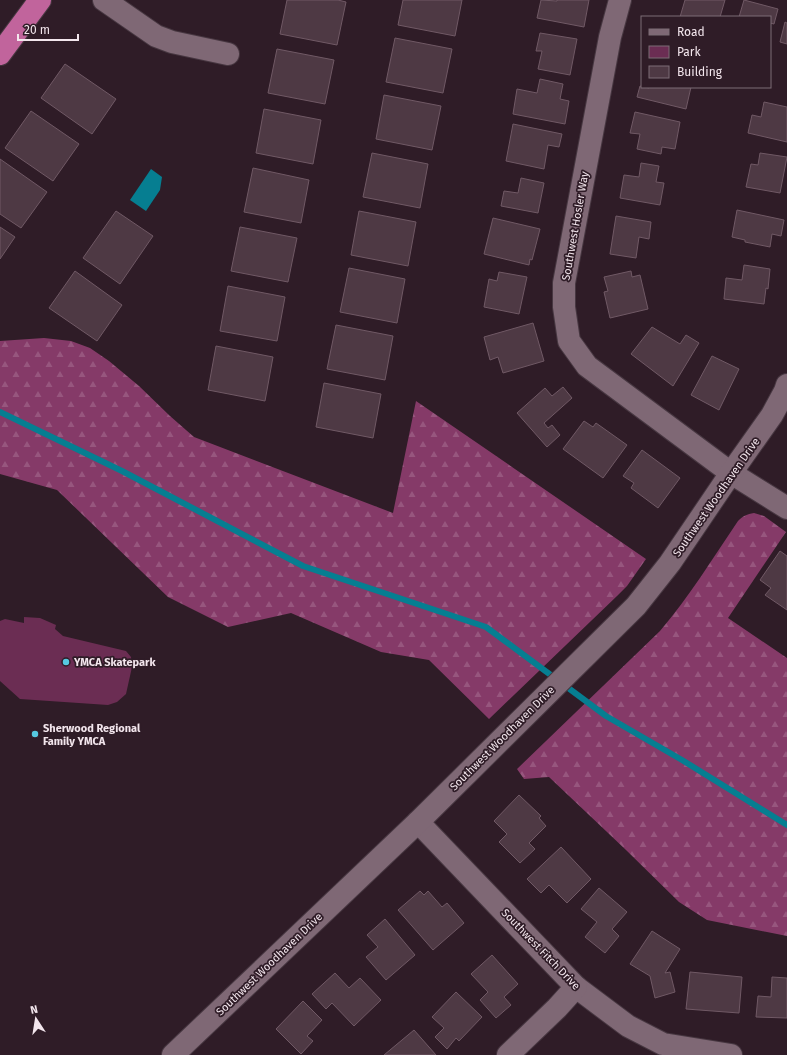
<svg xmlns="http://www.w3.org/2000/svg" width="787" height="1055" font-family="'Fira Sans',sans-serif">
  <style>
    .green { fill: #6b2d53 }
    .forest { fill: url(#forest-firs) }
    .water { fill: #067e91 }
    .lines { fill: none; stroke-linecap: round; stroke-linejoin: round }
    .stream { stroke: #067e91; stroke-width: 6 }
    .building { fill: #4e3944; stroke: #705965 }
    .street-casing { stroke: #473741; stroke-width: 24 }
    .highway-casing { stroke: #473741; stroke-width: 24 }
    .street { stroke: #7f6875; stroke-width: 22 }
    .highway { stroke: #c1649c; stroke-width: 22 }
    .poi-dot { fill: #56c9e1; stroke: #2f1c27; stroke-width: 1.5 }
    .labels { text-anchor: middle; stroke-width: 3.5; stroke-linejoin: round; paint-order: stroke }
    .street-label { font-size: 11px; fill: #f3e6ed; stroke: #2f1c27 }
    .poi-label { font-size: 11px; font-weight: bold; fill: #f3e6ed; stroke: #2f1c27; text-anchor: start }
  </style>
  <defs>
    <pattern id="forest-firs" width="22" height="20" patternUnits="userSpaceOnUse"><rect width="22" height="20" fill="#853a68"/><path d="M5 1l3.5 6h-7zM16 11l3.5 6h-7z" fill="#97567e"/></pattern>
  </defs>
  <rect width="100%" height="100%" fill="#2f1c27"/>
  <!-- green -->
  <polygon class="green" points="24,617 40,618 56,625 55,629 63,636 126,651 131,657 132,667 126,694 117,702 108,705 20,699 0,681 0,621 5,619 24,623"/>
  <!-- forest -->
  <g class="forest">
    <polygon points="44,338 71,341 90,348 109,361 139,386 170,416 194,437 393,513 416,401 646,559 627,586 617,596 489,719 429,660 381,652 291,613 228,627 168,597 57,490 0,474 0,341"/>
    <path d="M754,513L764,516L786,532L728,618L787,658V936L707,920L679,902L626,850L549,777L524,779L517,769L660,631C689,597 713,558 738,521C743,516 747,514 754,513Z"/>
  </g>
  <!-- water -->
  <polygon class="water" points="151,169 162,177 160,190 146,211 130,200"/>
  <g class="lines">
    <!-- stream -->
    <polyline class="stream" points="0,412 122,471 303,566 486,627 606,716 682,760 787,825"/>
  </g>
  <!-- building -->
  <g class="building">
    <polygon points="287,0 338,0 346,2 337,45 280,34"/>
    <polygon points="403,0 462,0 455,36 398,25"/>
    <polygon points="541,0 557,1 557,0 589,0 584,27 537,18"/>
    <polygon points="685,0 725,0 720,17 680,17"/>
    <polygon points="744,0 778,9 774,24 770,23 770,17 739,17"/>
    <polygon points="785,22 787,23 787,44 780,42"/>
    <polygon points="540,33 577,39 570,75 538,69 542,51 536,51"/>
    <polygon points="395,38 452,49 443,93 386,82"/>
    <polygon points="277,49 334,60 325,104 268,93"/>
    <polygon points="65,64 116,99 92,134 41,98"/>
    <polygon points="540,79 563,84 560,99 569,101 565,124 513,114 517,89 537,93"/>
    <polygon points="640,86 649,88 650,87 691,87 686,109 637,97"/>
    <polygon points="384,95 441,106 432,150 376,139"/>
    <polygon points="764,102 787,107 787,142 748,133 752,115 761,117"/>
    <polygon points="264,109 321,120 313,164 256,153"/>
    <polygon points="31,111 79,144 53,181 5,148"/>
    <polygon points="635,112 680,122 675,149 662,147 661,154 637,149 640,134 630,133"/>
    <polygon points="513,124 562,134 559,147 548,145 544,169 506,161"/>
    <polygon points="372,153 428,164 420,208 363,197"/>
    <polygon points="760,153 787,157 780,193 746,187 751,164 758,165"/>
    <polygon points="0,159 47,192 21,228 0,214"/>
    <polygon points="641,163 659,166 656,182 664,183 660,205 620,198 624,175 639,177"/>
    <polygon points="253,168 309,180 301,223 244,212"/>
    <polygon points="521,178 544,183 538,213 501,206 504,191 518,193"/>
    <polygon points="737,210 784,220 781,236 772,234 770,247 745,242 745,240 732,237"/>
    <polygon points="116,211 153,236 120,284 83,258"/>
    <polygon points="359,211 416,222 408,266 351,255"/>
    <polygon points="616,216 651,222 649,239 639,237 636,258 610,254"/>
    <polygon points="493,218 540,229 532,260 530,259 529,265 484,254"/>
    <polygon points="0,227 15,237 0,259"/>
    <polygon points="240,227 297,238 288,282 231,271"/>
    <polygon points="744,265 770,269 768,289 766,288 764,304 724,299 726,278 742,280"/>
    <polygon points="349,268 405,279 397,323 340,312"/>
    <polygon points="75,271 122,305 97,341 49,308"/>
    <polygon points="631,271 632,277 640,275 648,309 610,318 604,292 608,291 604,277"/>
    <polygon points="499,272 527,277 519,314 484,307 489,279 497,281"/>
    <polygon points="228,286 285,297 277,341 220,331"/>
    <polygon points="533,323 544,361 503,373 498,357 490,360 484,337"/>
    <polygon points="336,325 393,336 385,380 327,369"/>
    <polygon points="652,327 680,344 686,335 699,343 673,386 631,354"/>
    <polygon points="216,346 273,357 265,401 208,390"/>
    <polygon points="712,356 739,369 719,410 691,395"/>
    <polygon points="324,383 381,394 373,438 316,427"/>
    <polygon points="563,387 572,398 544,423 548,428 552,425 560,435 547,447 517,413 545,388 552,396"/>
    <polygon points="584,421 593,427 596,423 627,445 603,478 563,449"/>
    <polygon points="642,450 680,478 658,508 631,488 634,483 623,476"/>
    <polygon points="780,551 787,556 787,610 765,595 771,588 760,580"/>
    <polygon points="519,795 541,816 539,818 546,826 529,843 535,849 520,863 499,842 507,834 494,821"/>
    <polygon points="561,847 591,879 567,903 549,885 541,893 527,879"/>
    <polygon points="599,888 627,912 612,929 619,936 605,953 585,937 597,922 581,909"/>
    <polygon points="420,891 424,895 428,891 442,907 447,903 464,923 433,950 398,910"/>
    <polygon points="385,919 415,955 386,980 366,957 378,947 367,935"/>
    <polygon points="652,931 680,949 665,973 670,972 675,992 655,998 650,976 630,964"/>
    <polygon points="492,955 518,984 504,997 511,1005 496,1018 480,1000 488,992 471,974"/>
    <polygon points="690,972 742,977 739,1013 686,1009"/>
    <polygon points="335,973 349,988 360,978 381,1000 354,1026 332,1003 326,1009 312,994"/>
    <polygon points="772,977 787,978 787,1018 756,1017 758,996 771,997"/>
    <polygon points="456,992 482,1017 459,1041 456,1038 447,1049 435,1037 444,1028 432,1017"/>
    <polygon points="303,1001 322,1020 307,1036 313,1041 301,1054 276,1029"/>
    <polygon points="414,1030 436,1055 384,1055"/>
  </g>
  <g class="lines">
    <!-- street casing -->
    <g class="street-casing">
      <g id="street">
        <polyline points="104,0 156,36 172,42 228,54"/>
        <polyline points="620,0 610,37 564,283 564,307 569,341 587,366 731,473 787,508"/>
        <polyline points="418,822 576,987 628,1026 663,1044 731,1055"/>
        <polyline points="173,1055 418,822 636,606 670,563 731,473 772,415 785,391 787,385"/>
        <polyline points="508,1055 557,1008 576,987"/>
      </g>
    </g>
    <!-- highway casing -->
    <g class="highway-casing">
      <polyline id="highway" points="0,54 40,0"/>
    </g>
    <!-- street -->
    <use href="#street" class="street"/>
    <!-- highway -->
    <use href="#highway" class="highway"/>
  </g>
  <!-- markers -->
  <g class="poi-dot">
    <circle cx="66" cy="662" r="4"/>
    <circle cx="35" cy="734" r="4"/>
  </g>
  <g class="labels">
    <!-- street labels -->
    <g class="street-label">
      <text transform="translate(575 226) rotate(-80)" y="4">Southwest Hosler Way</text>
      <text transform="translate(716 497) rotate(-55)" y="4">Southwest Woodhaven Drive</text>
      <text transform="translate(502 738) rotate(-45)" y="4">Southwest Woodhaven Drive</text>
      <text transform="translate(541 949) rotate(46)" y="4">Southwest Fitch Drive</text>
      <text transform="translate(269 964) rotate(-44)" y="4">Southwest Woodhaven Drive</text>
    </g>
    <!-- poi labels -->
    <g class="poi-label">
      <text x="74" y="666">YMCA Skatepark</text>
      <text x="43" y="732">Sherwood Regional<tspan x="43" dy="13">Family YMCA</tspan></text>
    </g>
  </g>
  <!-- legend -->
  <rect x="641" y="16" width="130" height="72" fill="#2f1c27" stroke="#7d6d76"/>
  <rect x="649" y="29" width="20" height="6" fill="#7f6875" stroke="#7d6d76"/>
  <text x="677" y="36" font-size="12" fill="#f3e6ed">Road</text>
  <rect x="649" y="46" width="20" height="12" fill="#6b2d53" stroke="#7d6d76"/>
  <text x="677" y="56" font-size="12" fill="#f3e6ed">Park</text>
  <rect x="649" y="66" width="20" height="12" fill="#4e3944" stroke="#7d6d76"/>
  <text x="677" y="76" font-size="12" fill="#f3e6ed">Building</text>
  <!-- north arrow -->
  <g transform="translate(36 1019) rotate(348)" stroke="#2f1c27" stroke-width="3" paint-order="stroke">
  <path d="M0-3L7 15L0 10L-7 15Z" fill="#f3e6ed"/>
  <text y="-6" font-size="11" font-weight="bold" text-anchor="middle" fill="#f3e6ed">N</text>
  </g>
  <!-- scale -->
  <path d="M18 34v6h60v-6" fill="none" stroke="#f3e6ed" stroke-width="2"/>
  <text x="24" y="34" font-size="12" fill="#f3e6ed" stroke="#2f1c27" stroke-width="3" paint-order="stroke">20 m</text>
</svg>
